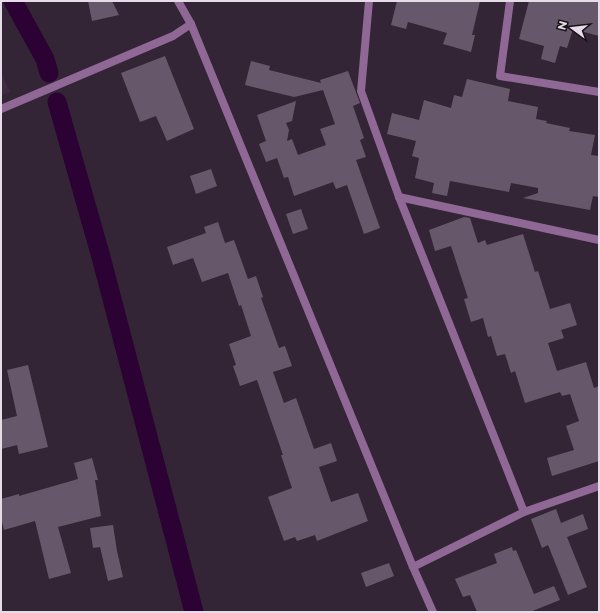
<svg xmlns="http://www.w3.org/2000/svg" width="600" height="613" font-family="Montserrat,sans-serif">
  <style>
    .built { fill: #3e2b41 }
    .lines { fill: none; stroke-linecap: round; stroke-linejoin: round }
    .canal { stroke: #2c0134; stroke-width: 19 }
    .building { fill: #67576a }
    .minor { stroke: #8f6896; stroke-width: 8 }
  </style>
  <rect width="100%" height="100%" fill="#332536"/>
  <!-- built -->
  <polygon class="built" points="1,73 10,92 1,95"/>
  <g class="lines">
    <!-- canal -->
    <g class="canal">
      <polyline points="13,1 45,59 49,73"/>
      <polyline points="57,102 101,257 194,612"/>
    </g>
  </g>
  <!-- building -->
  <g class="building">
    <polygon points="88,1 112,1 119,15 92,21"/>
    <polygon points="397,1 480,1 472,35 475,35 471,52 443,44 447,33 408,22 406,29 391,25"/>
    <polygon points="529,1 599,1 599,36 573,29 567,48 560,46 555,63 541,59 544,46 519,39"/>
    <polygon points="165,56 194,129 167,141 156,116 140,122 121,73"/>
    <polygon points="251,61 270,66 269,70 321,83 320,80 348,71 360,103 353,106 364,138 360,140 366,157 356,160 380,228 364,234 347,185 336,189 333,182 294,196 288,177 284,178 277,158 266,162 259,144 266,141 257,115 296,101 292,121 286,123 289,130 287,141 292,139 298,155 326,145 320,129 335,124 323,90 294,97 245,85"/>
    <polygon points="467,79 510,89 508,101 538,107 536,119 547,121 546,123 570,128 569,131 595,135 591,155 599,156 599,197 593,196 590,210 523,198 538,193 538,188 511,183 509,192 450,181 447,196 432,193 434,183 415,178 419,158 412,156 416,141 387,134 392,113 419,120 424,100 451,108 454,95 462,97"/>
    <polygon points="211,169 217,186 196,194 190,176"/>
    <polygon points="301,209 308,229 293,234 286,214"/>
    <polygon points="464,217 470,218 478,243 485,240 487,245 523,234 535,272 538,271 550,309 570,303 577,325 561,330 564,338 548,343 557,371 586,362 594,388 599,386 599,461 552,476 547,458 574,450 566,426 579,421 570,394 562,396 560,392 525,403 515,371 511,373 505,354 497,356 491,336 488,337 483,318 471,322 464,299 468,298 451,246 435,251 429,230"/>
    <polygon points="218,222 225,243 234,240 248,279 256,276 263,297 261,298 279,348 285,346 292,366 273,372 284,403 296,398 314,449 331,443 337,461 319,467 331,502 358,493 368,521 317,541 315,535 297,541 295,537 284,541 268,497 292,488 281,455 283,455 257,380 240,386 233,366 236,365 229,344 251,336 241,305 239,306 228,273 202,282 193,258 173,265 167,247 206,233 204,227"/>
    <polygon points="28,365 48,447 19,454 17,445 1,449 1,420 17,416 7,370"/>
    <polygon points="92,458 98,480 95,480 101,516 58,527 71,573 49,579 35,521 4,530 1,518 1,499 19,494 19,496 78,479 74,463"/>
    <polygon points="556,509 561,523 583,514 588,529 567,537 587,587 568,595 548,545 542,548 531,519"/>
    <polygon points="113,525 117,551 123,577 108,581 100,547 93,548 90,528"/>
    <polygon points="512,547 513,551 516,550 534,594 554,586 560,600 530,612 477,612 470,595 463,597 455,579 497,563 494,554"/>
    <polygon points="389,563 394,576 366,587 361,573"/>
  </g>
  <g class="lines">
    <!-- minor -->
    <g class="minor">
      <polyline points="178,1 191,24 413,567 433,612"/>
      <polyline points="369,1 361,91 399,197 524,512"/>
      <polyline points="510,1 500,76 599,92"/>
      <polyline points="1,109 173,36 191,24"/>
      <polyline points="399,197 599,240"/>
      <polyline points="413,567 524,512 599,486"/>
    </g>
  </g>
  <!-- border -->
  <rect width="600" height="613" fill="none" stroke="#e5dce7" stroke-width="4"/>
  <!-- north arrow -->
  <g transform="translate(572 28) rotate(285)" stroke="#171118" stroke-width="3" paint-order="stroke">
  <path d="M0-3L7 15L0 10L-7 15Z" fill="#e5dce7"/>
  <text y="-6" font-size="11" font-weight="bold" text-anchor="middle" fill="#e5dce7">N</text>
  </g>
</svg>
